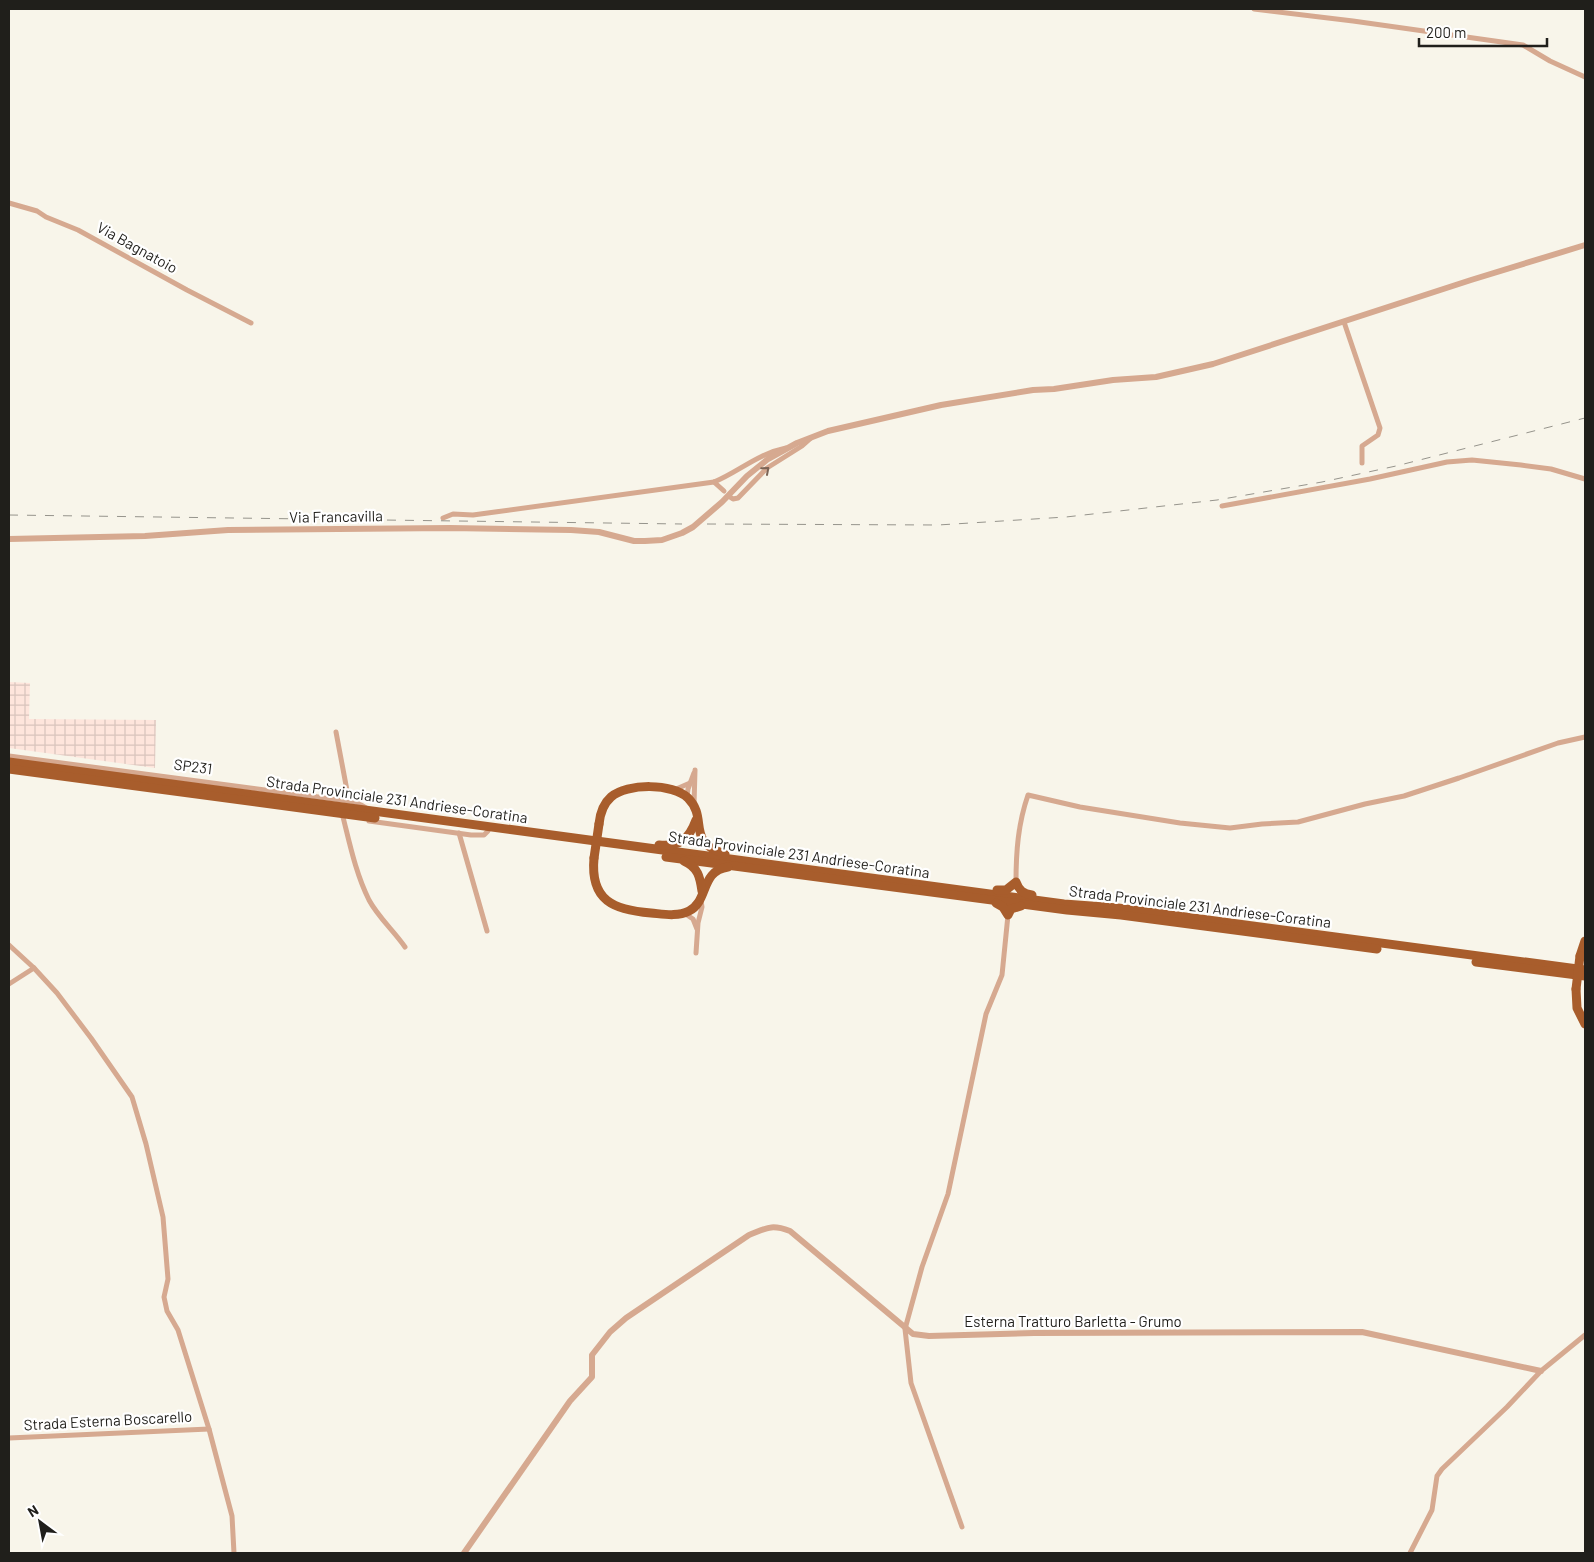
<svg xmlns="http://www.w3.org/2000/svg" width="1594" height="1562" font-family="Barlow,sans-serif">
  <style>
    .industrial { fill: url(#industrial-grid) }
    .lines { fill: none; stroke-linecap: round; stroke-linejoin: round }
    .minor { stroke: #d6a990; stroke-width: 5 }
    .tertiary { stroke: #d6a990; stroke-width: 6 }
    .trunk { stroke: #a85d2c; stroke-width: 9 }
    .rail { stroke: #96948c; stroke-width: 1; stroke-dasharray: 9 9; stroke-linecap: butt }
    .trunk-bridge { stroke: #a85d2c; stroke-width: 9 }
    .oneway { stroke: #7b6456 }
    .labels { text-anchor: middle; stroke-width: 4.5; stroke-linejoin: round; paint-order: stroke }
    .street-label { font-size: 15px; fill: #201f1b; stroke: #fff }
  </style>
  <defs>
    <pattern id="industrial-grid" width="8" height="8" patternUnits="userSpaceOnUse" patternTransform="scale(1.25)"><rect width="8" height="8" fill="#fee5dc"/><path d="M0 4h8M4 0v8" fill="none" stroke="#d9c4bc"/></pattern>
  </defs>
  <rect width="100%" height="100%" fill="#f8f5ea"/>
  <!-- industrial -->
  <polygon class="industrial" points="9,682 30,683 29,719 156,720 155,768 9,748"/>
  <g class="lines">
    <!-- minor -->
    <g class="minor">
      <polyline points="1254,9 1353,21 1523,45 1550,61 1585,77"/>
      <polyline points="9,203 37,211 46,217 78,230 187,290 251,323"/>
      <polyline points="1344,322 1380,428 1378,435 1362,446 1362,463"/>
      <polyline points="714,482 724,491"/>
      <polyline points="730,497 733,499 738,498 767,468 802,446 811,438"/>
      <polyline points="1222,506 1370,479 1447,462 1472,460 1521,465 1551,469 1585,479"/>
      <path d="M443,518L453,514L473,515L714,482C740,471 757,454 786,448"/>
      <polyline points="336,732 349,801"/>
      <polyline points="9,756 356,802 366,808"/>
      <polyline points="674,790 690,783"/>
      <polyline points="687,797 688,789 694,773"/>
      <polyline points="694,805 695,770"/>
      <path d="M343,817C350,845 356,874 369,900C378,917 394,931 405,947"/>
      <polyline points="369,821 471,835 484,835 488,831"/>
      <polyline points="459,833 487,931"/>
      <path d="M1016,882C1016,852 1018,824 1028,795L1080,807L1180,823L1230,828L1262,824L1298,822L1365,804L1404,796L1459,778L1558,743L1585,737"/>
      <polyline points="684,913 693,919 697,929"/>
      <polyline points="9,945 34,968 57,993 91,1038 132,1097 146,1144 163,1217 168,1279 164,1297 167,1311 178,1330 209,1429 232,1516 234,1553"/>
      <polyline points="696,953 698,923 702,907 701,900"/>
      <polyline points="9,984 34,968"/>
      <polyline points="9,1438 209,1429"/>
      <polyline points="962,1527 911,1383 905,1329 922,1267 948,1194 986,1014 1002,975 1008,915"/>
      <polyline points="1410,1553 1432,1510 1437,1476 1442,1469 1507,1407 1541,1371 1585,1335"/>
    </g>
    <!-- tertiary -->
    <g class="tertiary">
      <polyline points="9,539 145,536 228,530 450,528 571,530 599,532 634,541 645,541 662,540 682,533 693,527 722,502 747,476 768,459 797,443 828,431 941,405 1033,390 1054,389 1113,380 1156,377 1213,364 1471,280 1585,245"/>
      <path d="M464,1553L570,1401L592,1377V1355L610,1332L626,1318L749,1235C767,1228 771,1224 790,1231L913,1334L929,1336L1034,1333L1362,1332L1541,1371"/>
    </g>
    <!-- trunk -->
    <g class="trunk">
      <polyline points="9,762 1064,904 1118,908 1585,970"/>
      <polyline points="9,769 375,818"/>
      <path d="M599,824C600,814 603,804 611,797C627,783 673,783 688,798C709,819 685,842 725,854"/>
      <path d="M659,845C680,847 689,839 696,820"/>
      <polyline points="666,857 1067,910 1121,915 1377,949"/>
      <path d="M594,858C590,901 614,910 651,913C663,914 677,917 689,911C709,901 700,871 728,867"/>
      <path d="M684,861C698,867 700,877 702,891"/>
      <path d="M997,890H1006L1016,882C1019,890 1023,894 1032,895"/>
      <polyline points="996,903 1003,907 1008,915 1011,909 1021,906"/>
      <polyline points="1580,956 1585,941"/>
      <polyline points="1476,962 1585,976"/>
      <polyline points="1576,989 1577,1008 1585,1024"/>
    </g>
    <!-- rail -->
    <g class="rail">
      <polyline points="9,515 682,524"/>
      <polyline points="707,524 938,525 1066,517 1217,500 1322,482 1396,466 1585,418"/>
    </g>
    <!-- trunk-bridge -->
    <g class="trunk-bridge">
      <polyline points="594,858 599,824"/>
      <polyline points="1576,989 1580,956"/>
    </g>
  </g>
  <!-- one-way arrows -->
  <defs><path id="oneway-chevron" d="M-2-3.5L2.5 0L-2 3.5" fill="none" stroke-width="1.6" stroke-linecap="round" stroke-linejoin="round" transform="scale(1.25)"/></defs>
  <use class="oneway" href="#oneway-chevron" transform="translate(766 470) rotate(-41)"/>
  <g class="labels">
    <!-- street labels -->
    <g class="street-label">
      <text transform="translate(137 248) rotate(29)" y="5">Via Bagnatoio</text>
      <text transform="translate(336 517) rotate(-1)" y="5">Via Francavilla</text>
      <text transform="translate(193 767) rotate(7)" y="5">SP231</text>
      <text transform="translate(397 800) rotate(8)" y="5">Strada Provinciale 231 Andriese-Coratina</text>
      <text transform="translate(799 855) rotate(8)" y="5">Strada Provinciale 231 Andriese-Coratina</text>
      <text transform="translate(1200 907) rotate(7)" y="5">Strada Provinciale 231 Andriese-Coratina</text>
      <text x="1073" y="1327">Esterna Tratturo Barletta - Grumo</text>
      <text transform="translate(108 1421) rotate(-3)" y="5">Strada Esterna Boscarello</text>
    </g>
  </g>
  <!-- border -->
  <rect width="1594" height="1562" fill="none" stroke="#201f1b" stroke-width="20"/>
  <!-- north arrow -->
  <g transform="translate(40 1522) rotate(328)" stroke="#ffffff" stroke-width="4" paint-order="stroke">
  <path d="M0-4L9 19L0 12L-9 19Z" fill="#201f1b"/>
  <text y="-8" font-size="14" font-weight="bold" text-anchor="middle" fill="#201f1b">N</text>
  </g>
  <!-- scale -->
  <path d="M1419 38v8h128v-8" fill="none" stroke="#201f1b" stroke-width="2.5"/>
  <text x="1426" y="38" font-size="15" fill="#201f1b" stroke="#ffffff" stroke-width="4" paint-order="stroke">200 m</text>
</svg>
